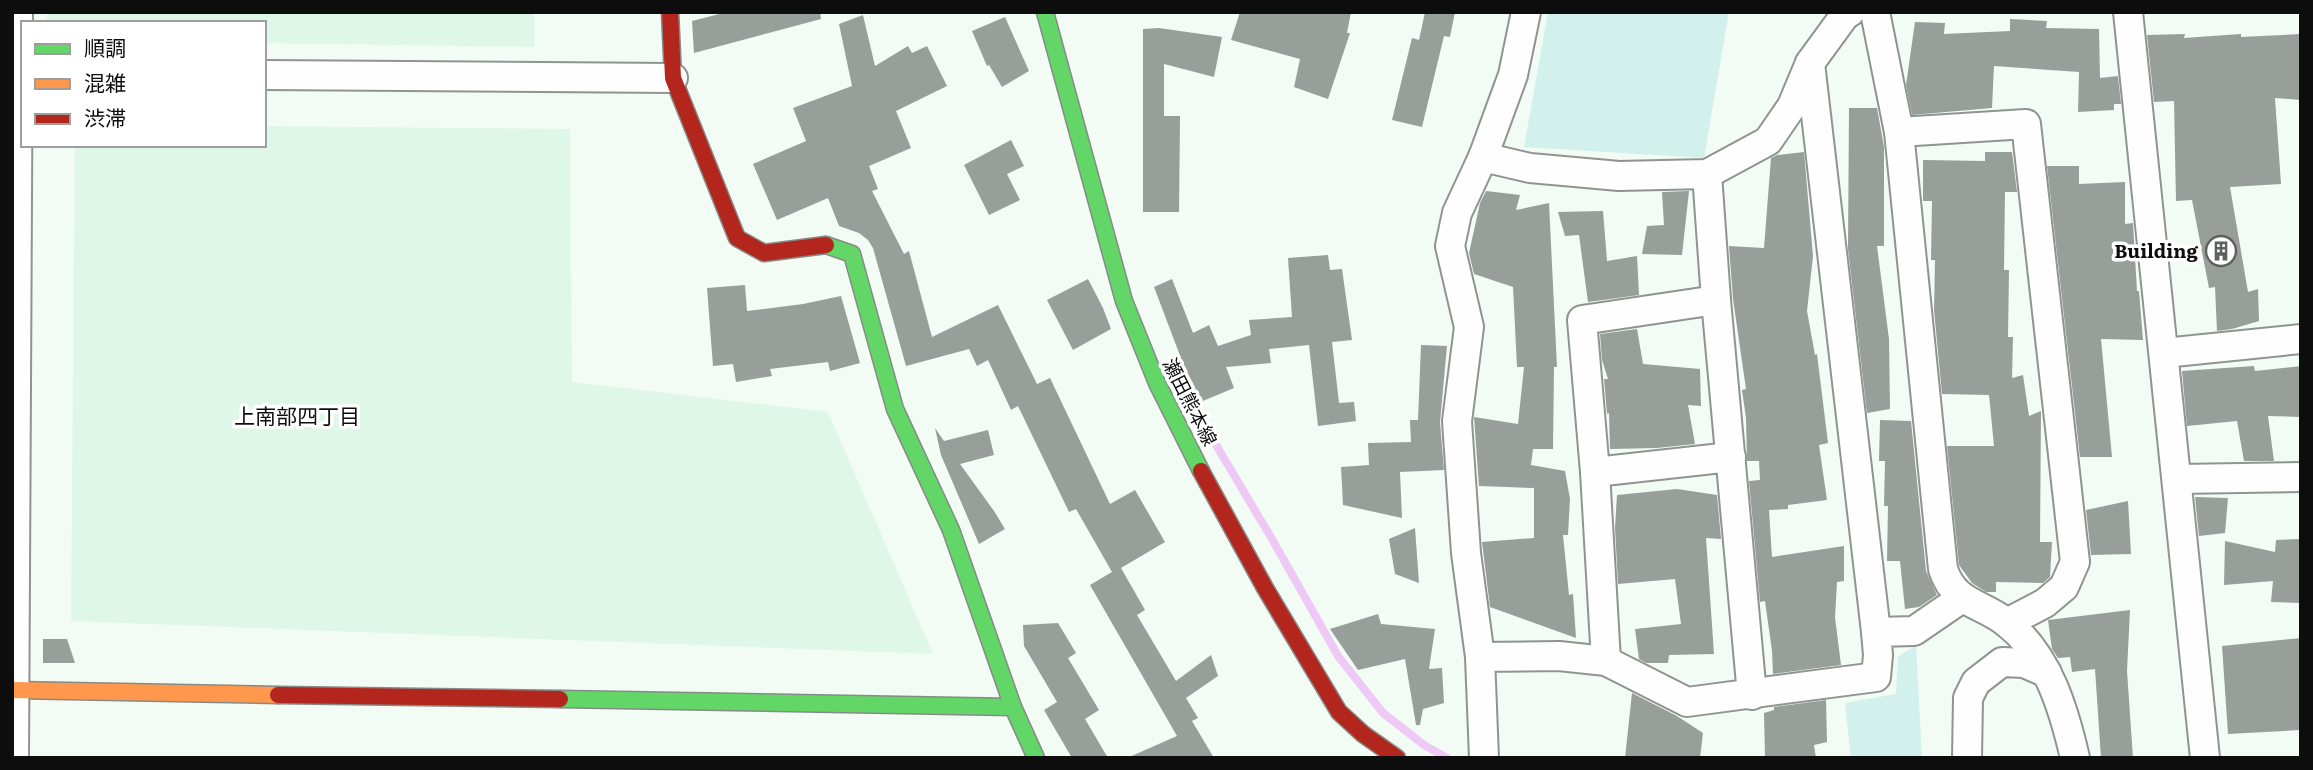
<svg xmlns="http://www.w3.org/2000/svg" width="2313" height="770" font-family="Literata,'Noto Sans JP',serif">
  <style>
    .farmland { fill: #dff7e8 }
    .green { fill: #d2f1ed }
    .lines { fill: none; stroke-linecap: round; stroke-linejoin: round }
    .stream { stroke: #eec9f5; stroke-width: 8 }
    .building { fill: #989e99 }
    .street-casing { stroke: #909491; stroke-width: 32 }
    .fast-casing { stroke: #878b88; stroke-width: 19 }
    .slow-casing { stroke: #878b88; stroke-width: 19 }
    .jam-casing { stroke: #878b88; stroke-width: 19 }
    .street { stroke: #fdfefd; stroke-width: 28 }
    .fast { stroke: #63d668; stroke-width: 16 }
    .slow { stroke: #ff974d; stroke-width: 16 }
    .jam { stroke: #b3261e; stroke-width: 16 }
    .labels { text-anchor: middle; stroke-width: 7; stroke-linejoin: round; paint-order: stroke }
    .poi-label { font-size: 19px; font-weight: bold; fill: #0d0d0d; stroke: #fff; text-anchor: end }
    .street-label { font-size: 19px; fill: #0d0d0d; stroke: #fff }
    .neighbourhood-label { font-size: 21px; fill: #0d0d0d; stroke: #fff }
  </style>
  <rect width="100%" height="100%" fill="#f2fbf4"/>
  <!-- farmland -->
  <g class="farmland">
    <polygon points="47,12 534,12 534,47 264,43 264,23 46,23"/>
    <polygon points="264,126 570,129 572,382 828,412 933,654 71,621 75,145 264,145"/>
  </g>
  <!-- green -->
  <g class="green">
    <polygon points="1548,12 1729,12 1704,158 1524,147"/>
    <polygon points="1916,645 1922,758 1851,758 1845,703 1896,694 1898,657"/>
  </g>
  <g class="lines">
    <!-- stream -->
    <polyline class="stream" points="1172,371 1272,539 1338,656 1383,713 1424,745 1447,758"/>
  </g>
  <!-- building -->
  <g class="building">
    <polygon points="727,12 820,12 821,19 694,53 692,21"/>
    <polygon points="1240,12 1351,12 1347,33 1350,33 1328,99 1294,87 1300,59 1231,40"/>
    <polygon points="1425,12 1455,12 1450,37 1444,36 1422,127 1392,120 1412,38 1419,40"/>
    <polygon points="863,15 875,66 908,46 912,53 927,46 947,86 896,111 911,148 869,166 878,189 872,191 904,254 909,251 932,337 998,305 1037,384 1050,378 1110,504 1135,490 1165,542 1121,568 1145,610 1137,615 1176,681 1211,655 1218,676 1186,698 1198,718 1192,721 1214,758 1127,758 1177,736 1090,585 1112,572 1076,509 1069,512 1018,406 1011,410 988,360 977,366 969,349 906,366 873,248 868,240 859,233 839,226 828,198 777,220 753,164 806,141 793,108 852,86 839,24"/>
    <polygon points="1005,17 1029,71 1002,87 989,65 987,66 972,31"/>
    <polygon points="2010,19 2047,21 2046,28 2099,29 2100,78 2118,76 2121,104 2114,104 2114,110 2078,112 2079,72 1994,66 1992,108 1912,115 1906,85 1915,22 1945,23 1944,34 2010,31"/>
    <polygon points="1159,28 1222,37 1214,77 1164,64 1164,116 1180,116 1179,212 1143,212 1143,29"/>
    <polygon points="2185,34 2184,38 2241,34 2241,37 2301,34 2301,100 2275,98 2281,184 2230,187 2248,292 2258,289 2259,321 2232,329 2217,331 2215,287 2209,288 2192,200 2176,201 2174,101 2154,102 2147,35"/>
    <polygon points="1849,108 1877,108 1884,147 1884,246 1877,246 1889,339 1890,409 1867,413 1848,249"/>
    <polygon points="1011,140 1024,166 1007,174 1020,200 989,215 964,165"/>
    <polygon points="1804,152 1813,256 1807,311 1815,355 1817,354 1828,443 1819,445 1827,500 1788,505 1788,509 1769,510 1772,557 1844,546 1844,581 1837,582 1835,617 1841,665 1773,674 1772,651 1765,601 1760,602 1749,481 1760,480 1759,461 1747,461 1746,418 1742,390 1746,389 1733,299 1729,246 1764,248 1771,158 1777,155"/>
    <polygon points="1985,152 2012,152 2017,192 2005,192 2004,270 2009,270 2008,337 2013,337 2012,378 2023,375 2029,416 2041,411 2040,542 2052,542 2050,577 2043,583 1996,582 1996,592 1986,592 1972,583 1959,565 1947,446 1994,446 1989,395 1942,394 1934,310 1935,260 1931,260 1932,201 1923,201 1923,160 1985,161"/>
    <polygon points="2047,166 2079,166 2079,184 2125,182 2125,224 2133,223 2137,291 2139,291 2143,340 2101,339 2112,457 2080,457"/>
    <polygon points="1486,191 1520,195 1516,210 1549,203 1557,367 1554,367 1553,449 1533,449 1531,465 1565,471 1570,499 1568,535 1563,535 1569,595 1573,594 1576,638 1490,607 1482,542 1534,538 1534,488 1479,486 1474,417 1518,424 1524,367 1517,367 1513,287 1474,274 1469,253 1480,203"/>
    <polygon points="1689,191 1682,255 1642,254 1647,226 1664,225 1662,192"/>
    <polygon points="1603,211 1607,261 1637,256 1639,295 1588,302 1579,235 1565,236 1558,212"/>
    <polygon points="1328,255 1330,270 1342,269 1352,340 1332,342 1339,403 1354,402 1356,421 1318,426 1309,345 1269,349 1271,363 1226,367 1234,388 1198,403 1154,287 1172,279 1193,333 1209,325 1218,346 1251,335 1249,320 1292,317 1288,258"/>
    <polygon points="1088,279 1103,308 1111,329 1073,350 1047,300"/>
    <polygon points="745,285 747,311 803,304 841,296 860,363 830,371 828,362 770,369 772,376 736,382 733,364 713,366 707,288"/>
    <polygon points="1637,329 1643,364 1700,369 1701,406 1688,405 1695,444 1657,448 1610,449 1609,413 1607,414 1604,379 1608,379 1602,360 1600,334"/>
    <polygon points="1421,345 1447,346 1440,422 1444,470 1400,472 1402,518 1343,505 1341,467 1369,465 1368,443 1411,442 1410,420 1418,420"/>
    <polygon points="2254,366 2255,371 2301,366 2301,417 2268,416 2274,461 2244,461 2237,421 2187,426 2182,371"/>
    <polygon points="1880,420 1911,421 1926,571 1937,595 1919,607 1905,609 1900,561 1887,561 1888,506 1884,506 1885,461 1879,461"/>
    <polygon points="935,428 944,441 988,430 994,455 960,464 994,511 1005,529 979,544 941,455"/>
    <polygon points="1677,489 1717,495 1721,539 1706,538 1714,654 1669,655 1668,663 1646,663 1639,659 1635,629 1681,624 1675,579 1618,584 1615,528 1617,495"/>
    <polygon points="2195,497 2228,498 2225,533 2199,536"/>
    <polygon points="2128,501 2131,554 2091,555 2086,510"/>
    <polygon points="1415,528 1419,583 1395,574 1389,539"/>
    <polygon points="2301,539 2301,603 2271,602 2273,581 2224,585 2225,541 2275,552 2276,540"/>
    <polygon points="2130,610 2127,671 2133,758 2101,758 2095,669 2072,672 2070,657 2058,658 2052,649 2048,620"/>
    <polygon points="1378,614 1381,624 1435,629 1429,669 1442,668 1444,703 1423,709 1420,725 1416,725 1405,659 1358,670 1330,629"/>
    <polygon points="1058,623 1076,653 1068,658 1099,710 1085,719 1108,758 1072,758 1044,710 1057,702 1024,646 1023,625"/>
    <polygon points="2301,638 2301,730 2228,734 2222,646"/>
    <polygon points="43,639 67,639 75,663 43,663"/>
    <polygon points="1632,693 1677,716 1703,733 1700,758 1625,758"/>
    <polygon points="1826,700 1827,742 1814,745 1816,758 1765,758 1764,713 1774,710 1774,707"/>
  </g>
  <g class="lines">
    <!-- street casing -->
    <g class="street-casing">
      <g id="street">
        <path d="M1875,12L1899,132L1943,569C1954,604 1982,603 2007,623C2048,655 2064,710 2075,758"/>
        <polyline points="2128,12 2205,758"/>
        <polyline points="1810,63 1876,632"/>
        <polyline points="264,75 673,78"/>
        <polyline points="1899,132 2026,124 2075,562 2064,587 2045,603 2007,623"/>
        <polyline points="1483,157 1530,168 1619,176 1707,174 1768,141 1792,106 1810,63 1845,15 1850,12"/>
        <polyline points="1707,174 1716,300 1752,695"/>
        <polyline points="2164,353 2301,339"/>
        <polyline points="1595,472 1731,457"/>
        <polyline points="2178,479 2301,477"/>
        <polyline points="1480,657 1559,656 1606,661 1687,702 1876,677 1878,655 1876,632 1914,631 1962,598"/>
        <polyline points="1606,661 1595,472 1582,320 1716,300"/>
        <polyline points="14,758 18,12"/>
        <polyline points="1484,758 1480,657 1466,553 1457,421 1469,327 1450,246 1457,213 1483,157 1513,75 1526,12"/>
        <polyline points="1967,758 1968,698 1976,682 2002,662 2024,663 2047,673"/>
      </g>
    </g>
    <!-- fast casing -->
    <g class="fast-casing">
      <g id="fast">
        <polyline points="1045,12 1124,301 1157,383 1201,471"/>
        <polyline points="826,245 852,254 895,409 951,530 1013,707 1036,758"/>
        <polyline points="560,699 1013,707"/>
      </g>
    </g>
    <!-- slow casing -->
    <g class="slow-casing">
      <polyline id="slow" points="13,690 278,695"/>
    </g>
    <!-- jam casing -->
    <g class="jam-casing">
      <g id="jam">
        <polyline points="670,12 673,78 737,238 764,253 826,245"/>
        <polyline points="1201,471 1265,588 1339,712 1363,734 1397,758"/>
        <polyline points="278,695 560,699"/>
      </g>
    </g>
    <!-- street -->
    <use href="#street" class="street"/>
    <!-- fast -->
    <use href="#fast" class="fast"/>
    <!-- slow -->
    <use href="#slow" class="slow"/>
    <!-- jam -->
    <use href="#jam" class="jam"/>
  </g>
  <!-- icons -->
  <defs>
    <g id="building-ring" transform="scale(1.575)"><circle r="9.5" fill="#fff" stroke="#5d605e" stroke-width="1.5"/><path d="M-4-6H4V6H1V3H-1V6H-4ZM-2.5-4.3h1.7v1.8h-1.7ZM.8-4.3h1.7v1.8H.8ZM-2.5-1h1.7V.8h-1.7ZM.8-1h1.7V.8H.8Z" fill="#5d605e"/></g>
  </defs>
  <g fill-rule="evenodd">
    <use href="#building-ring" x="2221" y="251"/>
  </g>
  <g class="labels">
    <!-- poi labels -->
    <g class="poi-label">
      <text x="2198" y="258">Building</text>
    </g>
    <!-- street labels -->
    <g class="street-label">
      <text transform="translate(1190 402) rotate(63)" y="7">瀬田熊本線</text>
    </g>
    <!-- neighbourhood labels -->
    <g class="neighbourhood-label">
      <text x="297" y="424">上南部四丁目</text>
    </g>
  </g>
  <!-- border -->
  <rect width="2313" height="770" fill="none" stroke="#0d0d0d" stroke-width="28"/>
  <!-- legend -->
  <rect x="21" y="21" width="245" height="126" fill="#ffffff" stroke="#9e9e9e" stroke-width="2"/>
  <rect x="35" y="44" width="35" height="10" fill="#63d668" stroke="#9e9e9e" stroke-width="2"/>
  <text x="84" y="56" font-size="21" fill="#0d0d0d">順調</text>
  <rect x="35" y="79" width="35" height="10" fill="#ff974d" stroke="#9e9e9e" stroke-width="2"/>
  <text x="84" y="91" font-size="21" fill="#0d0d0d">混雑</text>
  <rect x="35" y="114" width="35" height="10" fill="#b3261e" stroke="#9e9e9e" stroke-width="2"/>
  <text x="84" y="126" font-size="21" fill="#0d0d0d">渋滞</text>
</svg>
